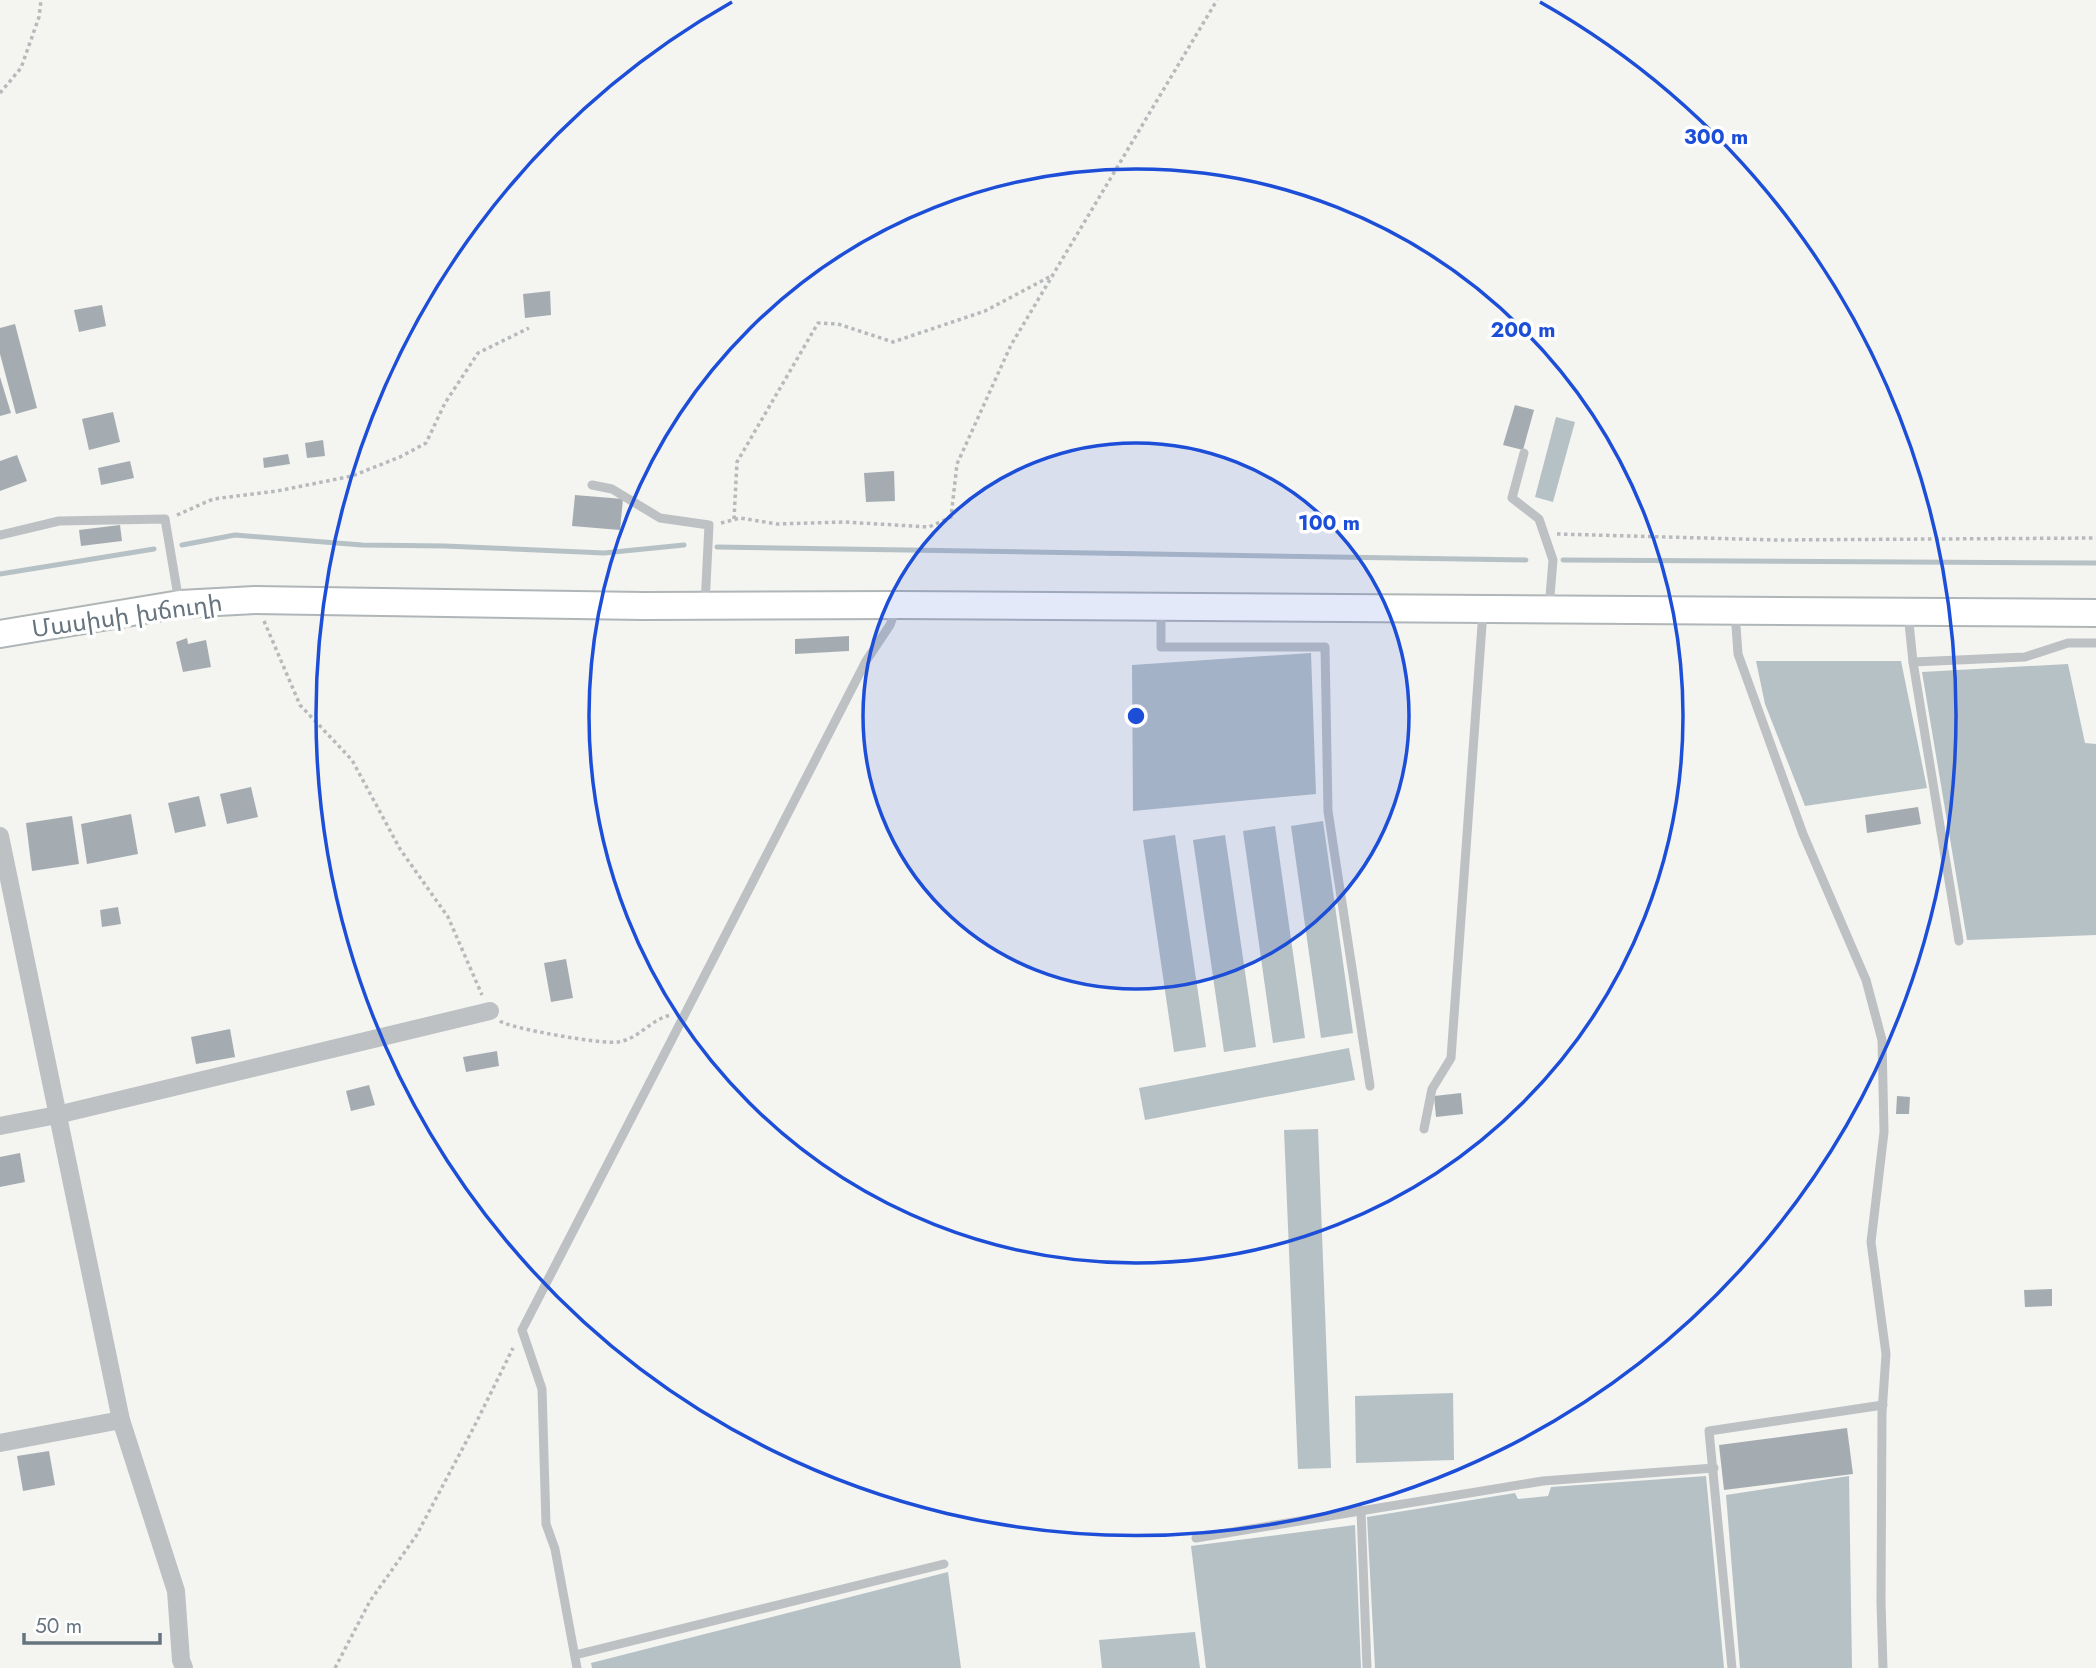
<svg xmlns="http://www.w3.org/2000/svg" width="2096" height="1668" font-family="Jost,'Noto Sans Armenian',sans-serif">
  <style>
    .water { fill: #b6c1c5 }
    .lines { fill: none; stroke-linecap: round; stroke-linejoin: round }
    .stream { stroke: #b6c1c5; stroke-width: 5 }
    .building { fill: #a5acb1 }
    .secondary-casing { stroke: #b0b5b8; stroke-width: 30 }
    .path { stroke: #b7babc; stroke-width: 3.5; stroke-dasharray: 3.5 3.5; stroke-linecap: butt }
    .lane { stroke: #bdc1c4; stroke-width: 9 }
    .street { stroke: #bdc1c4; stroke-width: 18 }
    .secondary { stroke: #fff; stroke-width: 26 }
    .ring { fill: none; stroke: #1d4ed8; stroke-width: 3.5 }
    .labels { text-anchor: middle; stroke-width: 7; stroke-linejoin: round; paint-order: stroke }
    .street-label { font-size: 24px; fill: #66747f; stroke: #fff }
    .centre { fill: #1d4ed8; stroke: #fff; stroke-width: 3.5 }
    .ring-label { font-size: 21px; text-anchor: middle; font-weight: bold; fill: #1d4ed8; stroke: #fff; stroke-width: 7; stroke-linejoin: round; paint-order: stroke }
  </style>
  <rect width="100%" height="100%" fill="#f4f4f1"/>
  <!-- water -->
  <g class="water">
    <polygon points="1556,417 1575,422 1553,502 1535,497"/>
    <polygon points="1311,653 1316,794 1133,811 1132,665"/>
    <polygon points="1756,661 1901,661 1927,788 1805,806 1765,704"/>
    <polygon points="2068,664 2085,743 2096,744 2096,935 1967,940 1922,672"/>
    <polygon points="1323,821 1353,1033 1321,1038 1291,826"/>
    <polygon points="1275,826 1305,1038 1273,1043 1243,831"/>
    <polygon points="1175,835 1206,1047 1174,1052 1143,840"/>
    <polygon points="1225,835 1256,1047 1224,1052 1193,840"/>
    <polygon points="1349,1048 1355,1080 1145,1120 1139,1088"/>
    <polygon points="1318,1129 1331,1468 1298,1469 1284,1130"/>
    <polygon points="1453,1393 1454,1460 1356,1463 1355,1396"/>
    <polygon points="1706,1476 1724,1668 1375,1668 1367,1517 1515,1493 1518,1499 1548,1496 1551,1487"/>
    <polygon points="1849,1476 1852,1668 1740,1668 1726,1495"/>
    <polygon points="1355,1525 1361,1668 1206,1668 1191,1546"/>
    <polygon points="948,1572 961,1668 592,1668 591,1663"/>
    <polygon points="1195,1632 1200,1668 1102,1668 1099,1640"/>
  </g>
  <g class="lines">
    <!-- stream -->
    <g class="stream">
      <polyline points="182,545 235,535 362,545 445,546 604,553 684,545"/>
      <polyline points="717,547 1526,560"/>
      <polyline points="1563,560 2096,563"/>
      <polyline points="0,574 154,549"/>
    </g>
  </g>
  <!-- building -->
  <g class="building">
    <polygon points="550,291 551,315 525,318 523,294"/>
    <polygon points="102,305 106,326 79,332 74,310"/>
    <polygon points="15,324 37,408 16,414 0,354 0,328"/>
    <polygon points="0,377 11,413 0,416"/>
    <polygon points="1515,405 1534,410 1523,450 1503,445"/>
    <polygon points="113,412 120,442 89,450 82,419"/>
    <polygon points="323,440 325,456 307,458 305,443"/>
    <polygon points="288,454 290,464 264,468 263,458"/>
    <polygon points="17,455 27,481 0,491 0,461"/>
    <polygon points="130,461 134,478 101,485 98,468"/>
    <polygon points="894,471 895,501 866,502 864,473"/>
    <polygon points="575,495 623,499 620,530 572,526"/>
    <polygon points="120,525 122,541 81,546 79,530"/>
    <polygon points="849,636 849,651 795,654 795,639"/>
    <polygon points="187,638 188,644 206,640 211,667 183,672 176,642"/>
    <polygon points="251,787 258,817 227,824 220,794"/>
    <polygon points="199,796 206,826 175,833 168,803"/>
    <polygon points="1918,807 1921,824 1867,833 1865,815"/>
    <polygon points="131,814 138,854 87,864 81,824"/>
    <polygon points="72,816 79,864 32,871 26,823"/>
    <polygon points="118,907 121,924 102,927 100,910"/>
    <polygon points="566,959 573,998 551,1002 544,963"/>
    <polygon points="230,1029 235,1057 196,1064 191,1037"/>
    <polygon points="497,1051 499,1066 466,1072 463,1057"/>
    <polygon points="369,1085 375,1105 351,1111 346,1091"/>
    <polygon points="1461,1093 1463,1114 1436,1117 1434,1096"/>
    <polygon points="1897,1096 1910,1097 1909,1114 1896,1114"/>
    <polygon points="20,1153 25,1182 0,1187 0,1157"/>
    <polygon points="2052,1289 2052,1306 2025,1307 2024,1290"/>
    <polygon points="1847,1428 1853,1474 1724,1490 1719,1445"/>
    <polygon points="49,1451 55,1485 23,1491 17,1456"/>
  </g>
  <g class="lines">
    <!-- secondary casing -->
    <g class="secondary-casing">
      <polyline id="secondary" points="0,634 180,604 255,600 644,606 898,605 2096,613"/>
    </g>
    <!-- path -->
    <g class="path">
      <polyline points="0,93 21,68 39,17 41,0"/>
      <polyline points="177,515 213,499 277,491 352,476 400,457 426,443 445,403 478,353 529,328"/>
      <polyline points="734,519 737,462 818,323 838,324 893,342 985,311 1053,275"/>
      <polyline points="721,523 740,518 777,524 844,522 929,527 951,517 957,464 1011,345 1217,0"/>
      <polyline points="1557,534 1776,540 2096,538"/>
      <polyline points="264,621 300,705 352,760 400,849 448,917 482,995"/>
      <path d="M500,1021C508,1028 604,1045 618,1042C639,1039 651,1019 671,1015"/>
      <polyline points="335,1668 370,1601 416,1536 474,1427 513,1348"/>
    </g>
    <!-- lane -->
    <g class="lane">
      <polyline points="1524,453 1512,498 1539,519 1553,560 1549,608"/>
      <polyline points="592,485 612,489 660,518 709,525 705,605"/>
      <polyline points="0,535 59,521 165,519 179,602"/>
      <polyline points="1161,609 1161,647 1325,647 1328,811 1370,1086"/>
      <polyline points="1735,612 1738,654 1803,834 1866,980 1882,1040 1884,1132 1871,1242 1886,1354 1882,1413 1881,1602 1883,1668"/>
      <polyline points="1908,613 1913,662 1959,941"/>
      <polyline points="1913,662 2025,657 2068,643 2096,643"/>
      <polyline points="1424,1129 1432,1089 1451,1058 1483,611"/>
      <polyline points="1361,1510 1367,1668"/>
      <polyline points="1196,1538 1543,1481 1714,1468"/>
      <polyline points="575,1655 944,1564"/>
      <path d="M577,1668L555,1549L546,1524L542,1389L522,1330C637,1107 752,885 866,661L890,625L896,609"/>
      <polyline points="1732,1668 1709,1431 1883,1405"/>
    </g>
    <!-- street -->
    <g class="street">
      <polyline points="0,836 121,1420 176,1591 181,1660 184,1668"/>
      <polyline points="0,1126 57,1115 490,1011"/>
      <polyline points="0,1443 121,1420"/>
    </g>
    <!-- secondary -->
    <use href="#secondary" class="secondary"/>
  </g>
  <!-- distance rings -->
  <circle cx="1136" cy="716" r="273" fill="#1d4ed8" fill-opacity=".12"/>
  <g class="ring">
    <circle cx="1136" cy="716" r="273"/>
    <circle cx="1136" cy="716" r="547"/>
    <path d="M1540 2A820 820 0 1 1 732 2"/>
  </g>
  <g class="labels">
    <!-- street labels -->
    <g class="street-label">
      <text transform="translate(127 616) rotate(-8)" y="8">Մասիսի խճուղի</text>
    </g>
  </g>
  <circle cx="1136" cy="716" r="10" class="centre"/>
  <g class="ring-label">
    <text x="1716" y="144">300 m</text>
    <text x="1523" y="337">200 m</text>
    <text x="1329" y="530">100 m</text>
  </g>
  <!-- scale -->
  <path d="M24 1633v10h136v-10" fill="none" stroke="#66747f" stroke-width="3.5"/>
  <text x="35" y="1633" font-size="21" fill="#66747f" stroke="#ffffff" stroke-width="5" paint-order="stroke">50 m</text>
</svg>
